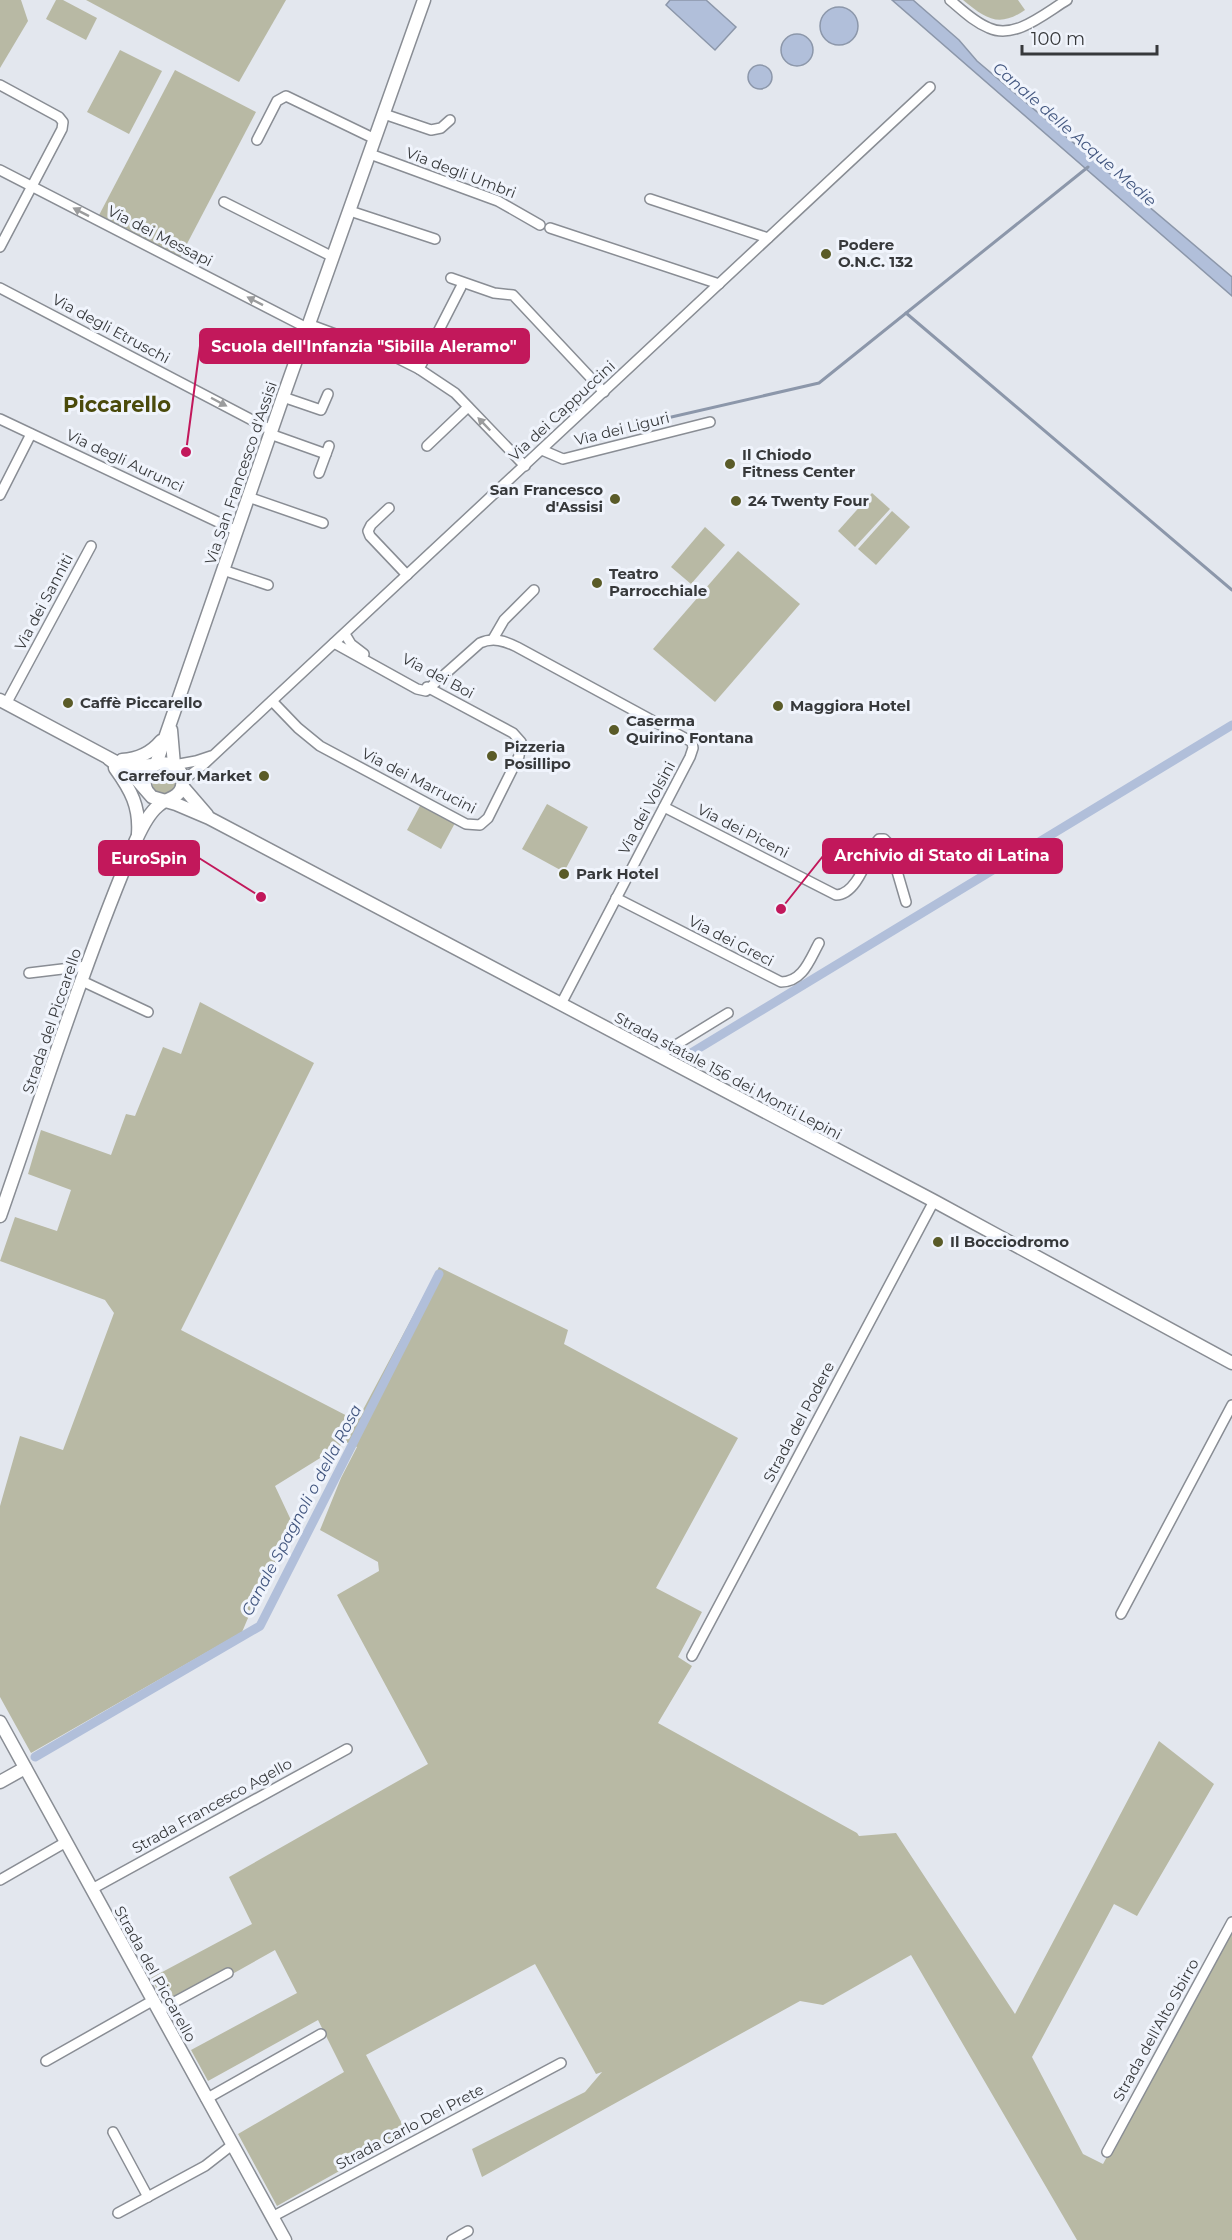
<svg xmlns="http://www.w3.org/2000/svg" width="1232" height="2240" font-family="Montserrat,sans-serif">
  <style>
    .green { fill: #b8b9a4 }
    .water { fill: #b1bfda; stroke: #8c97aa; stroke-width: 1.5 }
    .lines { fill: none; stroke-linecap: round; stroke-linejoin: round }
    .stream { stroke: #8c97aa; stroke-width: 3 }
    .canal { stroke: #b1bfda; stroke-width: 9 }
    .street-casing { stroke: #898d94; stroke-width: 12 }
    .secondary-casing { stroke: #898d94; stroke-width: 15 }
    .street { stroke: #fff; stroke-width: 9 }
    .secondary { stroke: #fff; stroke-width: 12 }
    .oneway { fill: #9b9c9d }
    .poi-dot { fill: #5a5b28; stroke: #f0f4fc; stroke-width: 2 }
    .labels { text-anchor: middle; stroke-width: 6; stroke-linejoin: round; paint-order: stroke }
    .street-label { font-size: 15px; fill: #37393b; stroke: #f0f4fc }
    .poi-label { font-size: 15px; font-weight: bold; fill: #37393b; stroke: #f0f4fc; text-anchor: start }
    .water-label { font-size: 16px; font-style: italic; fill: #42567f; stroke: #f0f4fc }
    .district-label { font-size: 21px; font-weight: bold; fill: #4a4a0b; stroke: #f0f4fc }
    .leader { fill: none; stroke: #c2185b; stroke-width: 2 }
    .callout-dot { fill: #c2185b; stroke: #f0f4fc; stroke-width: 2 }
    .callout { fill: #c2185b; stroke: #c2185b; stroke-width: 2 }
    .callout-label { font-size: 16px; text-anchor: middle; font-weight: bold; fill: #fff }
  </style>
  <rect width="100%" height="100%" fill="#e3e7ee"/>
  <!-- green -->
  <g class="green">
    <polygon points="0,0 21,0 28,21 0,68"/>
    <polygon points="56,0 63,0 97,18 86,40 46,19"/>
    <polygon points="86,0 286,0 239,82"/>
    <path d="M963,0H1018L1025,10C999,28 986,19 963,0Z"/>
    <polygon points="120,50 162,71 129,134 87,112"/>
    <polygon points="175,70 256,112 178,261 97,219"/>
    <polygon points="872,493 890,509 855,547 838,531"/>
    <polygon points="892,511 910,527 876,565 858,549"/>
    <polygon points="705,527 725,545 691,584 671,567"/>
    <polygon points="738,551 800,604 715,702 653,649"/>
    <circle cx="164" cy="782" r="12"/>
    <polygon points="421,804 455,823 441,849 407,830"/>
    <polygon points="547,804 588,827 564,872 522,849"/>
    <polygon points="200,1002 314,1063 181,1330 357,1421 439,1267 568,1330 564,1344 738,1438 656,1588 702,1612 678,1657 692,1666 658,1723 857,1833 859,1836 896,1833 1015,2014 1159,1741 1214,1784 1137,1916 1114,1904 1032,2057 1083,2154 1103,2164 1232,1928 1232,2240 1077,2240 911,1955 823,2005 800,2001 482,2177 472,2149 585,2092 602,2072 596,2074 535,1964 366,2055 407,2133 277,2206 238,2134 344,2072 318,2020 208,2081 191,2050 297,1993 275,1950 168,2010 151,1978 252,1924 229,1877 428,1764 337,1595 379,1571 378,1562 320,1530 341,1478 357,1447 346,1442 275,1486 297,1533 251,1611 242,1632 31,1753 0,1697 0,1506 20,1436 63,1450 114,1313 105,1300 0,1261 15,1217 57,1231 71,1190 28,1174 41,1130 111,1155 126,1114 135,1116 163,1047 181,1054"/>
  </g>
  <!-- water -->
  <g class="water">
    <polygon points="670,0 706,0 736,27 715,50 666,5"/>
    <polygon points="892,0 913,0 959,40 977,61 1232,277 1232,296"/>
    <circle cx="839" cy="26" r="19"/>
    <circle cx="797" cy="50" r="16"/>
    <circle cx="760" cy="77" r="12"/>
  </g>
  <g class="lines">
    <!-- stream -->
    <g class="stream">
      <polyline points="906,313 1232,590"/>
      <polyline points="654,421 819,383 1088,167"/>
    </g>
    <!-- canal -->
    <g class="canal">
      <polyline points="686,1056 1232,725"/>
      <polyline points="35,1757 260,1626 439,1274"/>
    </g>
    <!-- street casing -->
    <g class="street-casing">
      <g id="street">
        <path d="M950,0C962,10 974,22 989,28C1015,40 1045,13 1067,0"/>
        <polyline points="0,85 59,117 63,122 62,129 0,247"/>
        <polyline points="384,114 431,130 441,128 450,120"/>
        <polyline points="257,140 277,101 286,96 375,139"/>
        <polyline points="370,154 498,201 540,225"/>
        <polyline points="0,170 307,328"/>
        <polyline points="650,199 768,238"/>
        <polyline points="224,202 333,257"/>
        <polyline points="350,211 435,239"/>
        <polyline points="550,228 719,284"/>
        <polyline points="451,278 494,293 513,295 604,392"/>
        <polyline points="0,288 271,430"/>
        <polyline points="308,324 389,354 419,369 455,393 525,466"/>
        <polyline points="419,369 461,287"/>
        <polyline points="283,397 321,410 328,394"/>
        <polyline points="0,419 237,531"/>
        <polyline points="270,434 326,454"/>
        <polyline points="427,446 468,407"/>
        <polyline points="542,450 563,459 710,422"/>
        <polyline points="319,473 329,446"/>
        <polyline points="0,495 31,434"/>
        <polyline points="248,497 323,523"/>
        <polyline points="389,508 371,525 368,531 370,536 407,575"/>
        <polyline points="223,570 268,585"/>
        <polyline points="345,634 351,644 364,654"/>
        <polyline points="493,639 504,620 534,590"/>
        <path d="M334,643L417,689L426,691L480,643C493,637 505,641 517,647L692,742L693,748L690,757L561,1004"/>
        <polyline points="272,701 298,728 320,746 466,824 480,825 488,818 519,756 521,742 513,733 427,687"/>
        <polyline points="6,704 91,546"/>
        <polyline points="174,765 196,761 211,756"/>
        <polyline points="182,781 202,766 930,87"/>
        <path d="M664,807L836,895C856,895 867,859 875,844L879,839H884L889,844L906,902"/>
        <path d="M616,898L781,982C803,982 810,959 819,943"/>
        <polyline points="29,973 87,966"/>
        <polyline points="82,981 148,1012"/>
        <polyline points="658,1056 728,1013"/>
        <polyline points="1121,1614 1232,1405"/>
        <polyline points="692,1656 934,1201"/>
        <polyline points="0,1880 66,1842"/>
        <polyline points="92,1889 347,1749"/>
        <polyline points="158,2011 228,1973"/>
        <polyline points="46,2061 152,2001"/>
        <polyline points="206,2099 321,2034"/>
        <polyline points="113,2132 148,2197"/>
        <polyline points="1107,2152 1232,1922"/>
        <polyline points="118,2213 205,2166 232,2145"/>
        <polyline points="272,2217 561,2063"/>
        <polyline points="452,2240 468,2231"/>
      </g>
    </g>
    <!-- secondary casing -->
    <g class="secondary-casing">
      <g id="secondary">
        <polyline points="0,700 118,763 133,766 154,765"/>
        <polyline points="171,730 174,765"/>
        <polyline points="109,759 138,781 152,797 176,804 209,818 934,1201 1232,1363"/>
        <path d="M122,760C138,759 151,753 161,741"/>
        <polyline points="156,764 283,397 424,0"/>
        <path d="M115,768C131,790 140,807 138,834"/>
        <polyline points="182,786 207,815"/>
        <path d="M0,1216C44,1090 84,963 136,840C141,829 148,814 158,806C166,798 178,799 182,787C187,769 169,759 154,765C146,771 142,779 146,789"/>
        <polyline points="0,1722 285,2240"/>
        <polyline points="0,1782 25,1768"/>
      </g>
    </g>
    <!-- street -->
    <use href="#street" class="street"/>
    <!-- secondary -->
    <use href="#secondary" class="secondary"/>
  </g>
  <!-- one-way arrows -->
  <defs><path id="oneway-solid" d="M-6-.8H1V-3.2L6.5 0L1 3.2V.8H-6Z" transform="scale(1.5)"/></defs>
  <g class="oneway">
    <use href="#oneway-solid" transform="translate(81 212) rotate(-153)"/>
    <use href="#oneway-solid" transform="translate(255 301) rotate(-153)"/>
    <use href="#oneway-solid" transform="translate(219 402) rotate(28)"/>
    <use href="#oneway-solid" transform="translate(484 424) rotate(-134)"/>
  </g>
  <!-- markers -->
  <g class="poi-dot">
    <circle cx="826" cy="254" r="6"/>
    <circle cx="730" cy="464" r="6"/>
    <circle cx="615" cy="499" r="6"/>
    <circle cx="736" cy="501" r="6"/>
    <circle cx="597" cy="583" r="6"/>
    <circle cx="68" cy="703" r="6"/>
    <circle cx="778" cy="706" r="6"/>
    <circle cx="614" cy="730" r="6"/>
    <circle cx="492" cy="756" r="6"/>
    <circle cx="264" cy="776" r="6"/>
    <circle cx="564" cy="874" r="6"/>
    <circle cx="938" cy="1242" r="6"/>
  </g>
  <g class="labels">
    <!-- street labels -->
    <g class="street-label">
      <text transform="translate(461 173) rotate(21)" y="5">Via degli Umbri</text>
      <text transform="translate(160 236) rotate(27)" y="5">Via dei Messapi</text>
      <text transform="translate(111 329) rotate(28)" y="5">Via degli Etruschi</text>
      <text transform="translate(562 411) rotate(-43)" y="5">Via dei Cappuccini</text>
      <text transform="translate(622 429) rotate(-14)" y="5">Via dei Liguri</text>
      <text transform="translate(125 461) rotate(25)" y="5">Via degli Aurunci</text>
      <text transform="translate(241 473) rotate(-71)" y="5">Via San Francesco d'Assisi</text>
      <text transform="translate(44 602) rotate(-62)" y="5">Via dei Sanniti</text>
      <text transform="translate(438 676) rotate(28)" y="5">Via dei Boi</text>
      <text transform="translate(419 781) rotate(27)" y="5">Via dei Marrucini</text>
      <text transform="translate(647 808) rotate(-62)" y="5">Via dei Volsini</text>
      <text transform="translate(743 831) rotate(27)" y="5">Via dei Piceni</text>
      <text transform="translate(731 941) rotate(27)" y="5">Via dei Greci</text>
      <text transform="translate(52 1021) rotate(-71)" y="5">Strada del Piccarello</text>
      <text transform="translate(728 1076) rotate(28)" y="5">Strada statale 156 dei Monti Lepini</text>
      <text transform="translate(799 1422) rotate(-62)" y="5">Strada del Podere</text>
      <text transform="translate(212 1806) rotate(-29)" y="5">Strada Francesco Agello</text>
      <text transform="translate(155 1974) rotate(61)" y="5">Strada del Piccarello</text>
      <text transform="translate(1156 2030) rotate(-61)" y="5">Strada dell'Alto Sbirro</text>
      <text transform="translate(410 2127) rotate(-28)" y="5">Strada Carlo Del Prete</text>
    </g>
    <!-- poi labels -->
    <g class="poi-label">
      <text x="838" y="250">Podere<tspan x="838" dy="17">O.N.C. 132</tspan></text>
      <text x="742" y="460">Il Chiodo<tspan x="742" dy="17">Fitness Center</tspan></text>
      <text x="603" y="495" text-anchor="end">San Francesco<tspan x="603" dy="17">d'Assisi</tspan></text>
      <text x="748" y="506">24 Twenty Four</text>
      <text x="609" y="579">Teatro<tspan x="609" dy="17">Parrocchiale</tspan></text>
      <text x="80" y="708">Caffè Piccarello</text>
      <text x="790" y="711">Maggiora Hotel</text>
      <text x="626" y="726">Caserma<tspan x="626" dy="17">Quirino Fontana</tspan></text>
      <text x="504" y="752">Pizzeria<tspan x="504" dy="17">Posillipo</tspan></text>
      <text x="252" y="781" text-anchor="end">Carrefour Market</text>
      <text x="576" y="879">Park Hotel</text>
      <text x="950" y="1247">Il Bocciodromo</text>
    </g>
    <!-- water labels -->
    <g class="water-label">
      <text transform="translate(1075 134) rotate(41)" y="6">Canale delle Acque Medie</text>
      <text transform="translate(301 1510) rotate(-62)" y="6">Canale Spagnoli o della Rosa</text>
    </g>
    <!-- district labels -->
    <g class="district-label">
      <text x="117" y="412">Piccarello</text>
    </g>
  </g>
  <!-- callouts -->
  <path class="leader" d="M186 452L200 346M781 909L823 856M261 897L199 858"/>
  <g class="callout-dot">
    <circle cx="186" cy="452" r="6"/>
    <circle cx="781" cy="909" r="6"/>
    <circle cx="261" cy="897" r="6"/>
  </g>
  <g class="callout">
    <rect x="200" y="329" width="329" height="34" rx="6"/>
    <rect x="823" y="839" width="239" height="34" rx="6"/>
    <rect x="99" y="841" width="100" height="34" rx="6"/>
  </g>
  <g class="callout-label">
    <text x="364" y="352">Scuola dell'Infanzia "Sibilla Aleramo"</text>
    <text x="942" y="861">Archivio di Stato di Latina</text>
    <text x="149" y="864">EuroSpin</text>
  </g>
  <!-- scale -->
  <path d="M1022 45v9h135v-9" fill="none" stroke="#37393b" stroke-width="3"/>
  <text x="1031" y="45" font-size="18" fill="#37393b" stroke="#f0f4fc" stroke-width="4.5" paint-order="stroke">100 m</text>
</svg>
